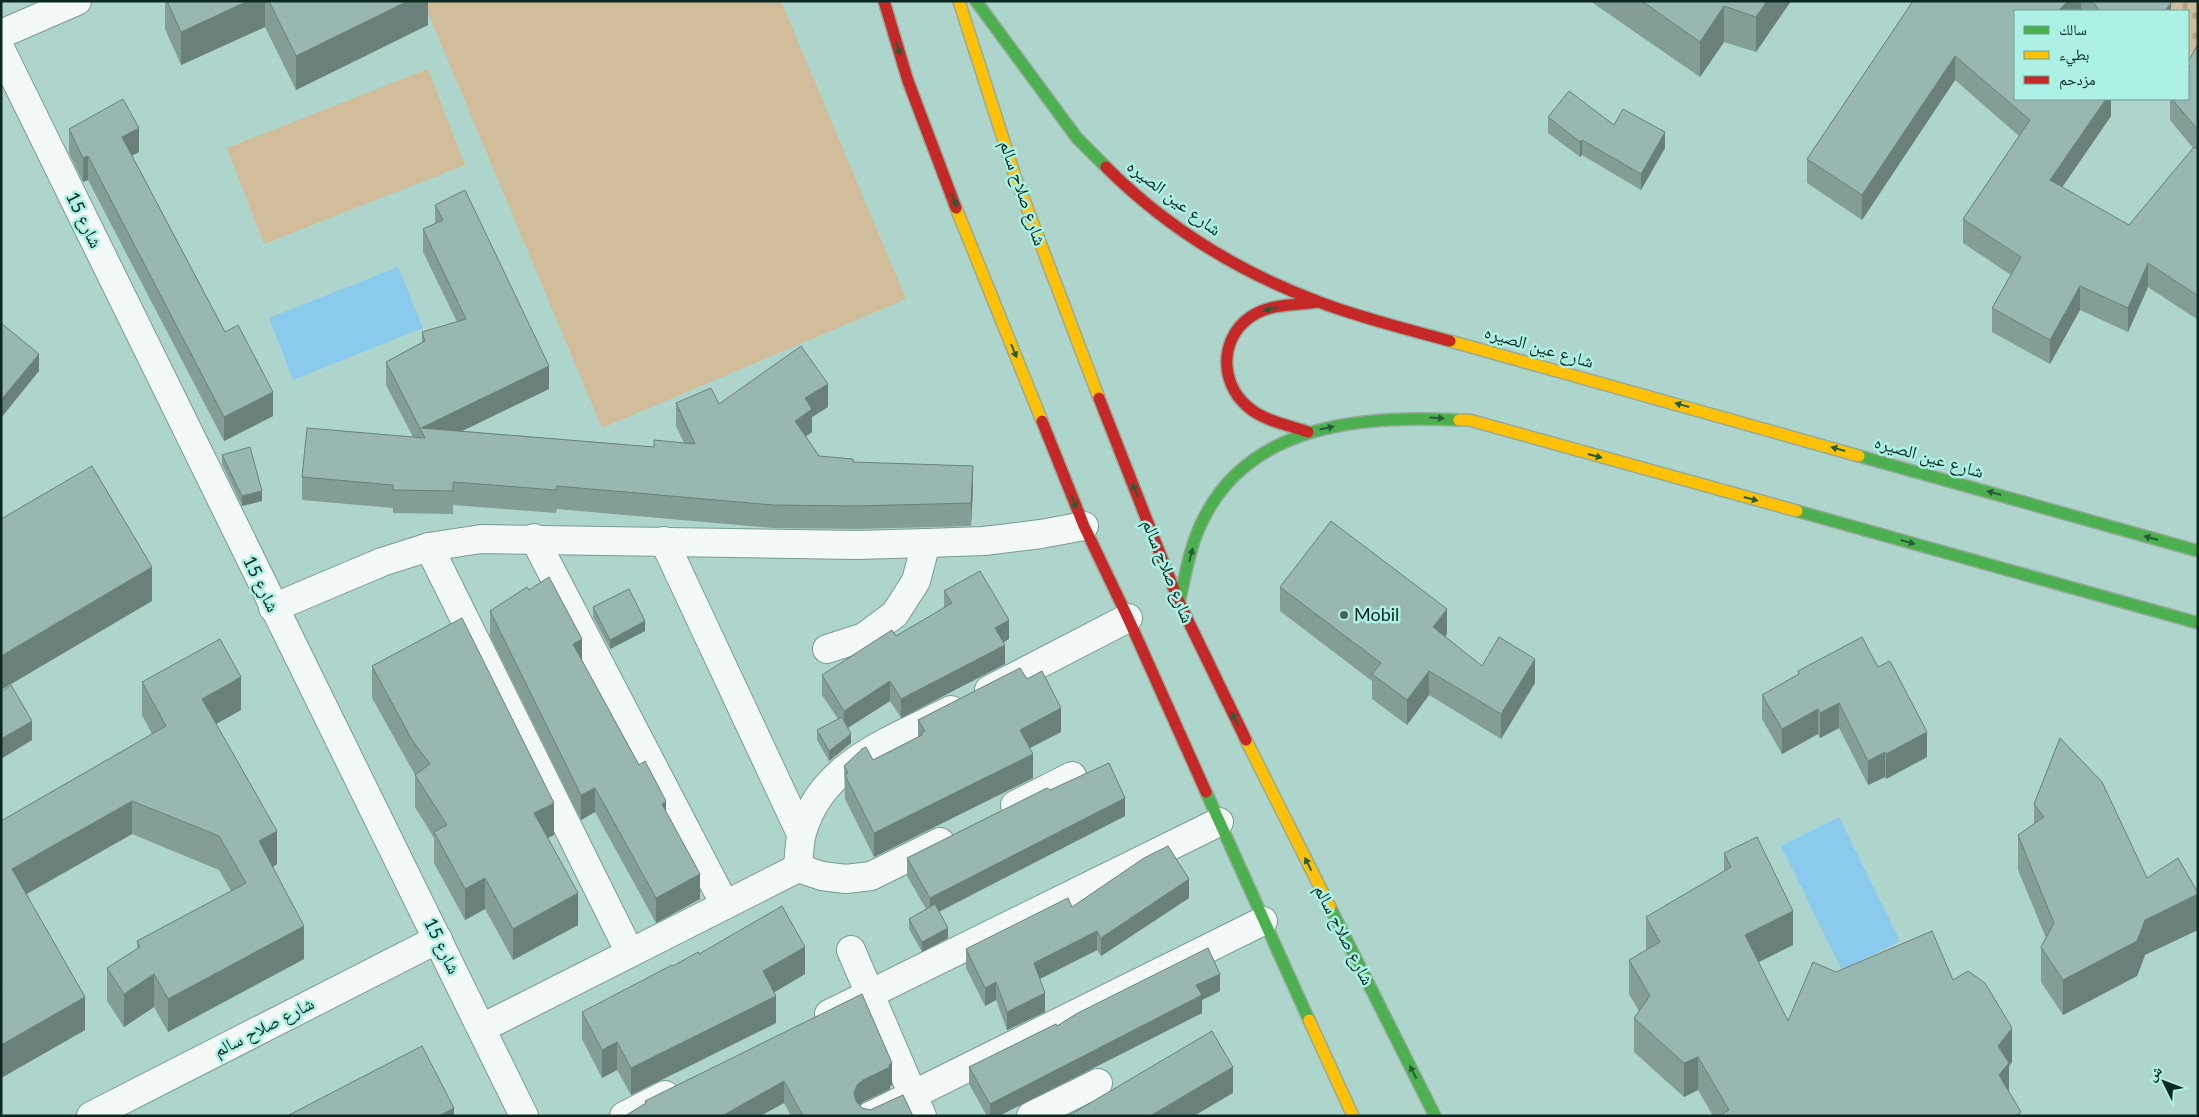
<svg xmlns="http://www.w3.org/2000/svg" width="2199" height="1117" font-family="Lato,'Noto Naskh Arabic',sans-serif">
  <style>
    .cemetery { fill: url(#cemetery-stones) }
    .garden { fill: #d1bd99 }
    .water { fill: #89caed }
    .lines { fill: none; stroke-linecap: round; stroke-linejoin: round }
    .street-casing { stroke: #7b9a93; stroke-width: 30 }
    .fast-casing { stroke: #95ab99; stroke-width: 14 }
    .slow-casing { stroke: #95ab99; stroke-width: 14 }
    .jam-casing { stroke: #95ab99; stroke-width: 14 }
    .street { stroke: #f3f9f7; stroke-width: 28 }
    .fast { stroke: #4caf50; stroke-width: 11 }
    .slow { stroke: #ffc107; stroke-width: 11 }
    .jam { stroke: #c62828; stroke-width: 11 }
    .wall { fill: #839d97 }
    .shaded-wall { fill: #6a807b }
    .building { fill: #98b7b0; stroke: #6a807b }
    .oneway { fill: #255e35 }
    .poi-dot { fill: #44655e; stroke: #acf1e3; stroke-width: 2 }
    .labels { text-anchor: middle; stroke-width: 5; stroke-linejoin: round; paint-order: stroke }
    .street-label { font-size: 18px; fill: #0b2823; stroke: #acf1e3 }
    .poi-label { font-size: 18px; fill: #0b2823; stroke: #acf1e3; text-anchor: start }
  </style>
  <defs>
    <pattern id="cemetery-stones" width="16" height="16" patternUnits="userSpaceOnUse" patternTransform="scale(1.25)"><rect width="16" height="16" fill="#d1bd99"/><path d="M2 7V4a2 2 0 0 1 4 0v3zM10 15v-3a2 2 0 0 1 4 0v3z" fill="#b2a284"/></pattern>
  </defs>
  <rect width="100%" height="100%" fill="#aed5cc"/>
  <!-- cemetery -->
  <polygon class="cemetery" points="2088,1 2198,1 2198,80 2188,73 2188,11 2102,11"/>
  <!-- garden -->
  <g class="garden">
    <polygon points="423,1 781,1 906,299 602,428"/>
    <polygon points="428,69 465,165 264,244 227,148"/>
  </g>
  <!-- water -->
  <g class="water">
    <polygon points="398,267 423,328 293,380 269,318"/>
    <polygon points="1839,817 1900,941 1842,970 1781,846"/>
  </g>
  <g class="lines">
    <!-- street casing -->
    <g class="street-casing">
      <g id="street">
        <polyline points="1,34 77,1"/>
        <polyline points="1,50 524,1116"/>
        <polyline points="534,538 725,905"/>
        <polyline points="664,541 801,834"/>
        <polyline points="429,547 630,953"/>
        <polyline points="273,608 382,562 429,547 481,539 857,545 926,543 984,541 1041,534 1084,526"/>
        <polyline points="827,649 864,637 895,614 916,581 926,543"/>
        <polyline points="989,690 1128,618"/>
        <polyline points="1015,805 1072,776"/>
        <path d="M798,868C799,857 799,844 802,833C821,763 893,740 951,710"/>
        <polyline points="851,950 922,1116"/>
        <polyline points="829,1014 1219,822"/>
        <polyline points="482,1028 798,868 822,876 846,879 871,876 940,842"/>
        <polyline points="91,1116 438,939"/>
        <polyline points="624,1116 665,1095"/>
        <polyline points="870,1116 1263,921"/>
        <polyline points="1031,1116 1098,1083"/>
      </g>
    </g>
    <!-- fast casing -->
    <g class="fast-casing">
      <g id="fast">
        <polyline points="976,1 1077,138 1106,167"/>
        <polyline points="1859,456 2198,551"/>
        <polyline points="1797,511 2198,623"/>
        <path d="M1179,602C1186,574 1190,544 1204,518C1251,423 1366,415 1459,420"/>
        <polyline points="1206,792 1309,1020"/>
        <polyline points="1330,907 1435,1116"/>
      </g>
    </g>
    <!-- slow casing -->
    <g class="slow-casing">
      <g id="slow">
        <polyline points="959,1 1015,176 1099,398"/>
        <polyline points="956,208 1042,421"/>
        <polyline points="1450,341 1859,456"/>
        <polyline points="1459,420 1469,420 1797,511"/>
        <polyline points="1246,740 1330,907"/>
        <polyline points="1309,1020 1353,1116"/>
      </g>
    </g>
    <!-- jam casing -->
    <g class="jam-casing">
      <g id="jam">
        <polyline points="884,1 908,81 956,208"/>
        <path d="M1106,167C1166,227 1239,272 1319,302C1361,318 1406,329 1450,341"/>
        <polyline points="1099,398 1179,602 1246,740"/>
        <polyline points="1042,421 1084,526 1128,618 1206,792"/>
        <path d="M1308,432C1288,425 1264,421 1248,407C1217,381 1220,332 1257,313C1274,304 1297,305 1317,302"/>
      </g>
    </g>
    <!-- street -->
    <use href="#street" class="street"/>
    <!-- fast -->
    <use href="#fast" class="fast"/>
    <!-- slow -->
    <use href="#slow" class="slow"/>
    <!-- jam -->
    <use href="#jam" class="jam"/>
  </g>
  <!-- wall -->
  <g class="wall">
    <polygon points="165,1 428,1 428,25 296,90 265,27 181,65 165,29"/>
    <polygon points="1590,1 1791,1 1756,52 1724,42 1700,77"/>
    <polygon points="1913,1 2169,1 2171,11 2015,11 2015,99 2111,99 2111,116 2062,187 2129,225 2193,148 2170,120 2170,99 2188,99 2188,62 2198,44 2198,320 2148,287 2128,332 2080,310 2050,364 1992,332 1992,308 2011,275 1963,243 1963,219 2019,136 1955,80 1862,220 1807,183 1807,159"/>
    <polygon points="1548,117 1614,125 1665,148 1641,190 1582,155 1580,157 1548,133"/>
    <polygon points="69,129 139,152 132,155 225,332 273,416 224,441 88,180 83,182 69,153"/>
    <polygon points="435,205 549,389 462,431 654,447 684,443 676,426 676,403 719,404 828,407 812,417 812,432 806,436 819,456 853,462 973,489 971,526 857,529 773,528 557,509 556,513 453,505 453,514 393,513 393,508 302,500 302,477 413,437 386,385 386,362 422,342 422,332 457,322 423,252 423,229 435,223"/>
    <polygon points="222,455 262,501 242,506 222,464"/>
    <polygon points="1280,587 1447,634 1445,636 1482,666 1535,683 1501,739 1429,695 1407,725 1372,699 1372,681 1280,611"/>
    <polygon points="944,591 1009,639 1003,643 1005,664 901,718 890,701 848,728 851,743 829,761 817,740 817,730 838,719 822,695 822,675 896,636 944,608"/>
    <polygon points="593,607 645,631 610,649 593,617"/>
    <polygon points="490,611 582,661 639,765 666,812 700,899 656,923 595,812 581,820 490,636"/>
    <polygon points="372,666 554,835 547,838 578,925 513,960 485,909 465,920 434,863 434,838 415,807 415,775 372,698"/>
    <polygon points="1878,667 1927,757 1886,779 1885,777 1868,785 1839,728 1820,738 1818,734 1782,754 1762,719 1762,695 1798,674 1798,671"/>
    <polygon points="1027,679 1061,732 1030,748 1033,778 874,857 845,799 844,766 873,760 918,737 918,720"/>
    <polygon points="142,682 241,710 216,724 277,864 273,867 304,959 168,1032 154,1007 124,1027 107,1001 107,968 137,949 137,941 231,891 219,870 132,834 27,894 85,1030 1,1078 1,821 152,734 142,715"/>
    <polygon points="2060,738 2145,955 2137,976 2063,1015 2041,982 2041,947 2046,938 2018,870 2018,835 2034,824 2034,804"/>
    <polygon points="1050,790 1125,816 939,912 948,938 922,952 909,929 909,919 926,909 907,876 907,858"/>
    <polygon points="1724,853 1793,945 1758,962 1788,1021 1836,972 1953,980 2012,1062 2009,1066 2009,1091 2021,1116 1713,1116 1698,1090 1684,1097 1634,1052 1634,1018 1639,1011 1629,994 1629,960 1646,950 1646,917 1724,871"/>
    <polygon points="1189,898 1101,956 1097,950 1039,979 1045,1012 1007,1030 996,1000 985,1006 966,968 966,949 1072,907"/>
    <polygon points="699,954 805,974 774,992 776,1023 631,1095 617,1070 602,1078 582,1039 582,1012"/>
    <polygon points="1220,991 1202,1000 1202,1013 999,1116 987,1116 969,1084 969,1067 1057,1026"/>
    <polygon points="892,1063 892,1085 890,1086 890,1089 863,1102 860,1105 862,1108 870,1110 913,1116 791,1116 784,1103 760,1116 625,1116 645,1104 645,1101"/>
  </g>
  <!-- shaded-wall -->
  <g class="shaded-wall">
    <polygon points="248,1 265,1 265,27 181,65 181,32"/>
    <polygon points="408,1 428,1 428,25 296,90 296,56"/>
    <polygon points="1767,1 1791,1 1756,52 1756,17"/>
    <polygon points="2068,1 2081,1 2081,11 2058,11"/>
    <polygon points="2171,3 2171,11 2165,11"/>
    <polygon points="1724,6 1724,42 1700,77 1700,42"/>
    <polygon points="1955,56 1955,80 1862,220 1862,195"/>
    <polygon points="2106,99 2111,99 2111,116 2050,205 2050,180"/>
    <polygon points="139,128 139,152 122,161 122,137"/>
    <polygon points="1665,132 1665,148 1641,190 1641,174"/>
    <polygon points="1582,140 1582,155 1580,157 1580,142"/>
    <polygon points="88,156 88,180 83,182 83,158"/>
    <polygon points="2148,263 2148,287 2128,332 2128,308"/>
    <polygon points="2080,286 2080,310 2050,364 2050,340"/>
    <polygon points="39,354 39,371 1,418 1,400"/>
    <polygon points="549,366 549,389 425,449 425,438 421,428"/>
    <polygon points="828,384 828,407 812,417 812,432 795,444 795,421 805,398"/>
    <polygon points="273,392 273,416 224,441 224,417"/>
    <polygon points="973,466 973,489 971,526 971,503"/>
    <polygon points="262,491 262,501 242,506 242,496"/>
    <polygon points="152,567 152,601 1,690 1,656"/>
    <polygon points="1447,609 1447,634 1433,652 1433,627"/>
    <polygon points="1009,620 1009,639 995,647 995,628"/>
    <polygon points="645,621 645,631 610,649 610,640"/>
    <polygon points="582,639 582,664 573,644"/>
    <polygon points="1005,645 1005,664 901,718 901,699"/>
    <polygon points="1535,659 1535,683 1501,739 1501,714"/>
    <polygon points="1429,671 1429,695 1407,725 1407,700"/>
    <polygon points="241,677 241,710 202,732 202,699"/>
    <polygon points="890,681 890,701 844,730 844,711"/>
    <polygon points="1839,703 1839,728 1820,738 1820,713"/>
    <polygon points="1061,708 1061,732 1020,753 1020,730"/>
    <polygon points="1818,709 1818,734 1782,754 1782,729"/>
    <polygon points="32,721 32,740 1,759 1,739"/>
    <polygon points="1927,732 1927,757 1886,779 1886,754"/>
    <polygon points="851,734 851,743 829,761 829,751"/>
    <polygon points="1885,752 1885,777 1868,785 1868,761"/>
    <polygon points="1033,754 1033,778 874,857 874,833"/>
    <polygon points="595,788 595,812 581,820 581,795"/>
    <polygon points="1125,798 1125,816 930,916 930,898"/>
    <polygon points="132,801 132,834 12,902 12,869"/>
    <polygon points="666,801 666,826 662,804"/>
    <polygon points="554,803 554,835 534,845 534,813"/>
    <polygon points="277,831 277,864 259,874 259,841"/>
    <polygon points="700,874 700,899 656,923 656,898"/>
    <polygon points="485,878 485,909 465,920 465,889"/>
    <polygon points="1189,879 1189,898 1101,956 1101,938"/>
    <polygon points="578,893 578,925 513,960 513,929"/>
    <polygon points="2198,894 2198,930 2145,955 2137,976 2063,1015 2063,980 2145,920"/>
    <polygon points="1793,911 1793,945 1745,969 1745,935"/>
    <polygon points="304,926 304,959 168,1032 168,999"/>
    <polygon points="948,928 948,938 922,952 922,942"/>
    <polygon points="1097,931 1097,950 1034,982 1034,963"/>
    <polygon points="805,947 805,974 763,999 763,971"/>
    <polygon points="154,974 154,1007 124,1027 124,994"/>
    <polygon points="1220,974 1220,991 1202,1000 1202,1013 999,1116 990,1116 990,1104 1196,985"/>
    <polygon points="996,982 996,1000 985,1006 985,988"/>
    <polygon points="1045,993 1045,1012 1007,1030 1007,1012"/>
    <polygon points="776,996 776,1023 631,1095 631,1068"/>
    <polygon points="85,997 85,1030 1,1078 1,1045"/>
    <polygon points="2012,1028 2012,1062 2009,1066 2009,1097 1999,1109 1998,1046"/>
    <polygon points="617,1042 617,1070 602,1078 602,1050"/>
    <polygon points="1698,1057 1698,1090 1684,1097 1684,1063"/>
    <polygon points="892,1063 892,1085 890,1086 890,1089 863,1102 857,1107 854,1093 857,1085 863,1080"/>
    <polygon points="1233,1067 1233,1093 1194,1116 1150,1116"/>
    <polygon points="784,1081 784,1103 760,1116 722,1116"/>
    <polygon points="454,1108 454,1116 439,1116"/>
  </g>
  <!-- building -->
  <g class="building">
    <polygon points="167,1 248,1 181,32"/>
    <polygon points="269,1 408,1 296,56"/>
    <polygon points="1642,1 1767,1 1756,17 1724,6 1700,42"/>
    <polygon points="1913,1 2068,1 2058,11 2015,11 2015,99 2106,99 2050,180 2129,225 2194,147 2198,150 2198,296 2148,263 2128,308 2080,286 2050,340 1992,308 2021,257 1963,219 2030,120 1955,56 1862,195 1807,159"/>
    <polygon points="2092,1 2169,1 2171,3 2165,11 2100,11"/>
    <polygon points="2198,44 2198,130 2172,99 2188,99 2188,68 2190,66 2188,64 2188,62"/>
    <polygon points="1569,91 1614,125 1623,109 1665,132 1641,174 1582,140 1580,142 1548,117"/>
    <polygon points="123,99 139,128 122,137 225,332 238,325 273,392 224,417 88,156 83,158 69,129"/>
    <polygon points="465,190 549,366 421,428 654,447 654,440 695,444 676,403 711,388 719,404 801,346 828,384 805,398 812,409 795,421 819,456 853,459 853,462 973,466 971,503 857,506 773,505 557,486 556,490 453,482 453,491 393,490 393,485 302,477 307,428 425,438 386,362 425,341 422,332 466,319 423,229 443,220 435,205"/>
    <polygon points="1,323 39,354 1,400"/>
    <polygon points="250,447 262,491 242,496 222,455"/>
    <polygon points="92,466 152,567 1,656 1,519"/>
    <polygon points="1331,521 1447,609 1433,627 1482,666 1499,637 1535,659 1501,714 1429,671 1407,700 1372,674 1381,663 1280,587"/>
    <polygon points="980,571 1009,620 995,628 1005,645 901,699 890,681 844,711 822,675 892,630 896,636 952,603 944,591"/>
    <polygon points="549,577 582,639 573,644 639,765 645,761 666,801 662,804 700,874 656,898 595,788 581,795 490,611 527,587 529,590"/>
    <polygon points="629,589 645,621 610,640 593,607"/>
    <polygon points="462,618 554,803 534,813 578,893 513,929 485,878 465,889 434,832 447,825 415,775 430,764 412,740 372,666"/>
    <polygon points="1862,637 1878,667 1890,661 1927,732 1886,754 1885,752 1868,761 1839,703 1820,713 1818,709 1782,729 1762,695 1799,674 1798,671"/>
    <polygon points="220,639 241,677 202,699 277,831 259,841 304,926 168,999 154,974 124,994 107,968 140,947 137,941 246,883 219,836 132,801 12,869 85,997 1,1045 1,990 2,989 1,987 1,821 166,726 142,682"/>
    <polygon points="1020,668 1027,679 1042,671 1061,708 1020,730 1033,754 874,833 845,775 848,773 844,766 862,749 866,747 873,760 922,735 921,733 925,731 918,720"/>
    <polygon points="11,685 32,721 1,739 1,692"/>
    <polygon points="842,717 851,734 829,751 817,730"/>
    <polygon points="2060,738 2102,782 2147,878 2178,858 2198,893 2198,894 2145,920 2137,941 2063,980 2041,947 2054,923 2018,835 2044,817 2034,804"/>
    <polygon points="1109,763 1125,798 930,898 907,858 1047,788 1050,790"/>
    <polygon points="1757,837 1793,911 1745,935 1788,1021 1813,962 1836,972 1932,931 1953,980 1968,971 1985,983 2012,1028 1998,1046 2009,1063 1999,1075 2021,1112 2015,1116 1719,1116 1729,1110 1698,1057 1684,1063 1634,1018 1650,996 1629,960 1660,942 1646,917 1731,867 1724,853"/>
    <polygon points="1168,846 1189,879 1101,938 1097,931 1034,963 1045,993 1007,1012 996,982 985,988 966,949 1068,898 1072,907 1144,858"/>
    <polygon points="935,904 948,928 922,942 909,919"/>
    <polygon points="782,906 805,947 763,971 776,996 631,1068 617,1042 602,1050 582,1012 672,965 673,966 698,952 699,954"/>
    <polygon points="1208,948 1220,974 1196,985 1202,995 990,1104 969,1067 1056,1024 1057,1026 1076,1014"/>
    <polygon points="862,994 892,1063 889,1065 890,1067 863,1080 857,1085 854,1093 856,1101 862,1108 870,1110 903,1095 913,1116 803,1116 784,1081 722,1116 625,1116 646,1103 645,1101"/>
    <polygon points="1212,1031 1233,1067 1150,1116 1068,1116"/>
    <polygon points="422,1046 454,1108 439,1116 287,1116"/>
  </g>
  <!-- one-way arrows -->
  <defs><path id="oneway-solid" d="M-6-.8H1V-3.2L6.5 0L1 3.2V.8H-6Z" transform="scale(1.25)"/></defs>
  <g class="oneway">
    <use href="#oneway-solid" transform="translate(898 48) rotate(73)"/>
    <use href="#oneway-solid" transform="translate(954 200) rotate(69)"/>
    <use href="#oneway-solid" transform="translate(1271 309) rotate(167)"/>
    <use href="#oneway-solid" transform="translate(1014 351) rotate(68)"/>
    <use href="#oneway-solid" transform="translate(1682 405) rotate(-164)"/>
    <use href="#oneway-solid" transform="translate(1437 418) rotate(4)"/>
    <use href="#oneway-solid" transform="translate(1327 428) rotate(-12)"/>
    <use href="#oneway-solid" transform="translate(1838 449) rotate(-164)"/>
    <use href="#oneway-solid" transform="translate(1595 456) rotate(15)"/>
    <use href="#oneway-solid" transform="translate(1135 490) rotate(-112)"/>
    <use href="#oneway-solid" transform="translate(1994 493) rotate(-164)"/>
    <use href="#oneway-solid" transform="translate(1751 499) rotate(15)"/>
    <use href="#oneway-solid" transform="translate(1074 502) rotate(68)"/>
    <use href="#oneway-solid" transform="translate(2151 538) rotate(-164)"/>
    <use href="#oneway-solid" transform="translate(1908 542) rotate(16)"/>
    <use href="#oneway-solid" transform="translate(1191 555) rotate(-76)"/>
    <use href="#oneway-solid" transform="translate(1235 719) rotate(-117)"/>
    <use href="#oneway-solid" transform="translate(1308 864) rotate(-117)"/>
    <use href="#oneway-solid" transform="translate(1413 1072) rotate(-117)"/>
  </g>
  <!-- markers -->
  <circle class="poi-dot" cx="1344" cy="615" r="5"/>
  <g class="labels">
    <!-- street labels -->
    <g class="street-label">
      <text transform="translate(1023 193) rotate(71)" y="6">شارع صلاح سالم</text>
      <text transform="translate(1174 198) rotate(37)" y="6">شارع عين الصيره</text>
      <text transform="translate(84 220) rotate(64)" y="6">شارع 15</text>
      <text transform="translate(1539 347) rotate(16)" y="6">شارع عين الصيره</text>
      <text transform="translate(1929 457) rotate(16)" y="6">شارع عين الصيره</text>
      <text transform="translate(1168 571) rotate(68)" y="6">شارع صلاح سالم</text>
      <text transform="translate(261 584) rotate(64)" y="6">شارع 15</text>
      <text transform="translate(1344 935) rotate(63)" y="6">شارع صلاح سالم</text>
      <text transform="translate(442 946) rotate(64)" y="6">شارع 15</text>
      <text transform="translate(264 1027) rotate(-27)" y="6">شارع صلاح سالم</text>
    </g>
    <!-- poi labels -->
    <g class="poi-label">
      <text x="1354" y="621">Mobil</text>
    </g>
  </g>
  <!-- border -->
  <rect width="2199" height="1117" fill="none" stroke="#0b2823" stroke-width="5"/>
  <!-- legend -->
  <rect x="2014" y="10" width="175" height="90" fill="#acf1e3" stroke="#6ca196"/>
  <rect x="2024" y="26" width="25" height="8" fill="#4caf50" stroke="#6ca196"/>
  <text x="2059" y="35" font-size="15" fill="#0b2823">سالك</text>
  <rect x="2024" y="51" width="25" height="8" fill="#ffc107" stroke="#6ca196"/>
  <text x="2059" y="60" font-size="15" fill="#0b2823">بطيء</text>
  <rect x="2024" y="76" width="25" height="8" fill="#c62828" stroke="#6ca196"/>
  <text x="2059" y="85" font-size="15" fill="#0b2823">مزدحم</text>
  <!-- north arrow -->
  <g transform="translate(2164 1082) rotate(312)" stroke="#acf1e3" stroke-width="4" paint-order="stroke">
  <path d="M0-4L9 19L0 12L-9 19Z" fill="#0b2823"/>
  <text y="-8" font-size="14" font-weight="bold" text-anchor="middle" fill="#0b2823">ش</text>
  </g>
</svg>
